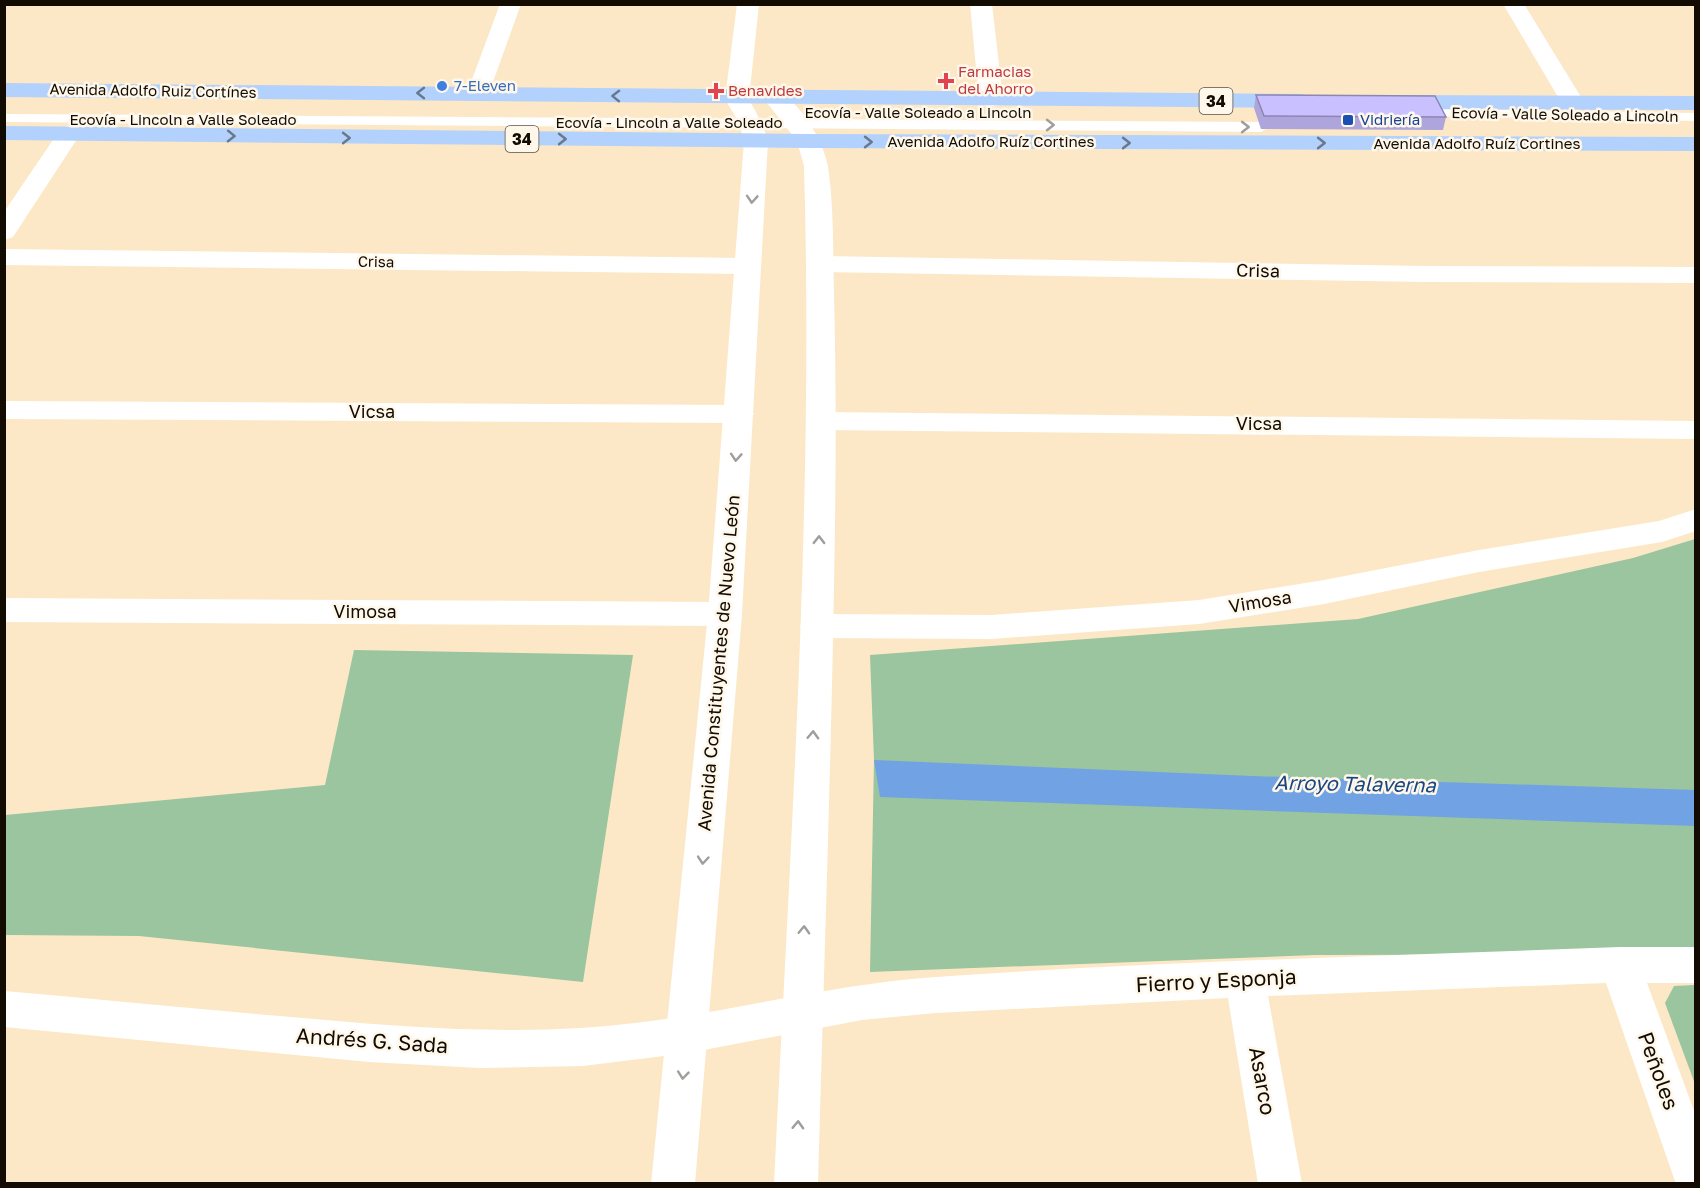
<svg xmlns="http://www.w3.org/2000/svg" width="1700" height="1188" font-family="'Golos Text',sans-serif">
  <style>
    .green { fill: #9ac59f }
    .water { fill: #71a2e3 }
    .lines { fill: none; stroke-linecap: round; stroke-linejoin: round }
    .service { fill: #fff; fill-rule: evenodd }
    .minor { fill: #fff; fill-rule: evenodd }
    .secondary { fill: #fff; fill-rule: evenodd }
    .primary { fill: #b2d1fc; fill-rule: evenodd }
    .wall { fill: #ada5db }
    .building { fill: #c9c0ff; stroke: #8d86b2; stroke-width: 1.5 }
    .oneway { stroke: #6a788c }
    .oneway2 { stroke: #a09d9a }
    .health-dot { fill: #e0444e; stroke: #fff7e9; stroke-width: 2 }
    .shop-dot { fill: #3f7fe0; stroke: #fff7e9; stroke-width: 2 }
    .transit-dot { fill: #1a4fb4; stroke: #fff7e9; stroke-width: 2 }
    .labels { text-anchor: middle; stroke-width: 5; stroke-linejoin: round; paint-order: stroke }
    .far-health-label { font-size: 15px; fill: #be3a42; stroke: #fff7e9; text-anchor: start }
    .far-shop-label { font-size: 15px; fill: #366cbe; stroke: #fff7e9; text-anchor: start }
    .far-street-label { font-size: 15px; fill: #110b02; stroke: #fff7e9 }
    .far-transit-label { font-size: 15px; fill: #164399; stroke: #fff7e9; text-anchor: start }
    .shield { fill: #fff7e9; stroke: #585247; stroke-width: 1.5 }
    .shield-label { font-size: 16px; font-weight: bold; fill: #110b02 }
    .street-label { font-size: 18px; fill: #110b02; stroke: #fff7e9 }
    .water-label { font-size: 20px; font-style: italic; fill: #184783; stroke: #fff7e9 }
    .near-street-label { font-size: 21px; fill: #110b02; stroke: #fff7e9 }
  </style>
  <rect width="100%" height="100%" fill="#fce8c6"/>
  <!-- green -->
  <g class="green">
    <polygon points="1695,539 1695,954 1315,955 870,972 874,760 870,655 1358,619 1633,558"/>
    <polygon points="354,650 633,655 583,982 139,936 5,935 5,815 325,785"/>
    <polygon points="1695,985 1696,985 1695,1084 1665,1003 1674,986"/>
  </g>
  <!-- water -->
  <polygon class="water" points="874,760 1252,776 1695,790 1695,826 880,797"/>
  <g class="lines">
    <!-- service -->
    <g class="service">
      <polygon points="1434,109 1696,113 1696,121 1429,116 1427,113"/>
      <polygon points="4,114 1261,122 1269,127 1261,132 4,122"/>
    </g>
    <!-- minor -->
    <g class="minor">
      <polygon points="500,4 521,4 489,93 486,98 478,100 470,98 467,93"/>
      <polygon points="737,4 759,4 749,99 745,104 737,106 729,104 725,99"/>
      <polygon points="970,4 992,4 1003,100 999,105 991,107 983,105 979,100"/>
      <polygon points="1503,4 1524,4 1584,102 1580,107 1572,109 1564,107"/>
      <polygon points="69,126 77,128 81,133 13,237 4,240 4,212 61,128"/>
      <polygon points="4,249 747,258 756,260 760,266 756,272 747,274 4,265"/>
      <polygon points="820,256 1427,266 1696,267 1696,283 1427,282 820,272 811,270 807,264 811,258"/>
      <polygon points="4,401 739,405 749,407 754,414 749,421 739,423 4,419"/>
      <polygon points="822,412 1696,421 1696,439 822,430 812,428 807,421 812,414"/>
      <polygon points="1696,509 1696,531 1662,542 1479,572 1324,604 1199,624 992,639 817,638 805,635 800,626 805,617 817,614 992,615 1199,600 1324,580 1479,550 1659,521"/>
      <polygon points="4,598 725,602 737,606 742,614 737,622 725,626 4,622"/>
      <path d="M1620,947H1696V983H1647L1696,1116V1184H1676L1606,983L1268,996L1302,1184H1258L1228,998L936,1013L862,1020L688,1053L583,1066L480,1068L369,1062L4,1027V991C96,999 188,1008 280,1016C380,1025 481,1034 581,1028C701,1021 817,985 936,977C1164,961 1392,956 1620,947Z"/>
    </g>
    <!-- secondary -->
    <g class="secondary">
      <path d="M737,92L745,94C755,109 763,124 768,141L742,614L695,1184H651L708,614L744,141L739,123L725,99L729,94Z"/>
      <path d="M776,92C799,98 825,144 828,167C834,206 833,255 834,295C836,372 836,448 835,524C832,744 824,964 818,1184H774C790,845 814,505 804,166L797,141L764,99L768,94Z"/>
    </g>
    <!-- primary -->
    <g class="primary">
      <polygon points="4,83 1301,94 1309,96 1313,101 1309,106 1301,108 4,97"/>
      <polygon points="1394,95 1696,96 1696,110 1394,109 1386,107 1382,102 1386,97"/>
      <polygon points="4,126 809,134 1696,137 1696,151 809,148 4,140"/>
    </g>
  </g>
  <!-- wall -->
  <polygon class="wall" points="1256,95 1446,117 1443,130 1261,129 1254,108"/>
  <!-- building -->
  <polygon class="building" points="1256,95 1435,96 1446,117 1264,116"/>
  <!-- one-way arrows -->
  <defs><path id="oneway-chevron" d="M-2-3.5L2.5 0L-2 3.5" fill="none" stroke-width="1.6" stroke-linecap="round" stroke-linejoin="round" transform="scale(1.5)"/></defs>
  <g class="oneway">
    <use href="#oneway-chevron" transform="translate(421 93) rotate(-180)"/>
    <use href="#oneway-chevron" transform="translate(616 96) rotate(-179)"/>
    <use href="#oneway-chevron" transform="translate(231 136) rotate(1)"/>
    <use href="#oneway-chevron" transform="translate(346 138)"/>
    <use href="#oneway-chevron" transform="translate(562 139)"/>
    <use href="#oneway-chevron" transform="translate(868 142)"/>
    <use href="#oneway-chevron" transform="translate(1126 143)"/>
    <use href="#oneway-chevron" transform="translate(1321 143)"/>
  </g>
  <g class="oneway2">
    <use href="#oneway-chevron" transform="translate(1050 125)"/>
    <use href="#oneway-chevron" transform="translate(1245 127)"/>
    <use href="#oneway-chevron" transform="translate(752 199) rotate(94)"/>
    <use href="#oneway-chevron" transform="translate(736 457) rotate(94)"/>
    <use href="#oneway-chevron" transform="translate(819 540) rotate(-89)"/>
    <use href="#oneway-chevron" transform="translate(813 735) rotate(-88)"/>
    <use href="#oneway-chevron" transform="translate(703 860) rotate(95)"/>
    <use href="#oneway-chevron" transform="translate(804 930) rotate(-88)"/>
    <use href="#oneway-chevron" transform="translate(683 1075) rotate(96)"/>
    <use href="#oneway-chevron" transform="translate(798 1125) rotate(-88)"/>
  </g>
  <!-- markers -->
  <g class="health-dot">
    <path d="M943 72h6v6h6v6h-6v6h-6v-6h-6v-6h6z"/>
    <path d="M713 82h6v6h6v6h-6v6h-6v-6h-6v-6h6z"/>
  </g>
  <circle class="shop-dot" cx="442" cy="86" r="6"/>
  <rect class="transit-dot" x="1342" y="114" width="12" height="12" rx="3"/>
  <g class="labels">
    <!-- far-health labels -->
    <g class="far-health-label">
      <text x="958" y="77">Farmacias<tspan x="958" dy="17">del Ahorro</tspan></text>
      <text x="728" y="96">Benavides</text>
    </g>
    <!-- far-shop labels -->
    <g class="far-shop-label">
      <text x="454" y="91">7-Eleven</text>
    </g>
    <!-- far-street labels -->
    <g class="far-street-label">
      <text transform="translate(153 91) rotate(1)" y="5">Avenida Adolfo Ruiz Cortínes</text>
      <text x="918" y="118">Ecovía - Valle Soleado a Lincoln</text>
      <text transform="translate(1565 115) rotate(1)" y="5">Ecovía - Valle Soleado a Lincoln</text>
      <text x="183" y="125">Ecovía - Lincoln a Valle Soleado</text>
      <text x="669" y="128">Ecovía - Lincoln a Valle Soleado</text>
      <text x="991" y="147">Avenida Adolfo Ruíz Cortines</text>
      <text x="1477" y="149">Avenida Adolfo Ruíz Cortines</text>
      <text transform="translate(376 262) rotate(1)" y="5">Crisa</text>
    </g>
    <!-- far-transit labels -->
    <g class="far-transit-label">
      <text x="1360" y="125">Vidriería</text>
    </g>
    <!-- shield labels -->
    <g class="shield">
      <rect x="1199.5" y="88" width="33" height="26" rx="4.5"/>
      <rect x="505.5" y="126" width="33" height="26" rx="4.5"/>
    </g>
    <g class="shield-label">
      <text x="1216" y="107">34</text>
      <text x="522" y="145">34</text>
    </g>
    <!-- street labels -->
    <g class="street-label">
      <text transform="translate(1258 271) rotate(1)" y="6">Crisa</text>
      <text x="372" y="418">Vicsa</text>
      <text x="1259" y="430">Vicsa</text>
      <text transform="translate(1260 602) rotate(-9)" y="6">Vimosa</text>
      <text x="365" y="618">Vimosa</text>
      <text transform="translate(719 663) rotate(-85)" y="6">Avenida Constituyentes de Nuevo León</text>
    </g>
    <!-- water labels -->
    <g class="water-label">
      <text transform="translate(1355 784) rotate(1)" y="7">Arroyo Talaverna</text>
    </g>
    <!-- near-street labels -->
    <g class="near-street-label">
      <text transform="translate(1216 981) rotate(-3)" y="7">Fierro y Esponja</text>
      <text transform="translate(372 1041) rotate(4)" y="7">Andrés G. Sada</text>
      <text transform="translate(1658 1071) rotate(70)" y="7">Peñoles</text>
      <text transform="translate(1262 1081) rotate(80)" y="7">Asarco</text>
    </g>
  </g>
  <!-- border -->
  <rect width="1700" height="1188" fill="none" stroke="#110b02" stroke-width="12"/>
</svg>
